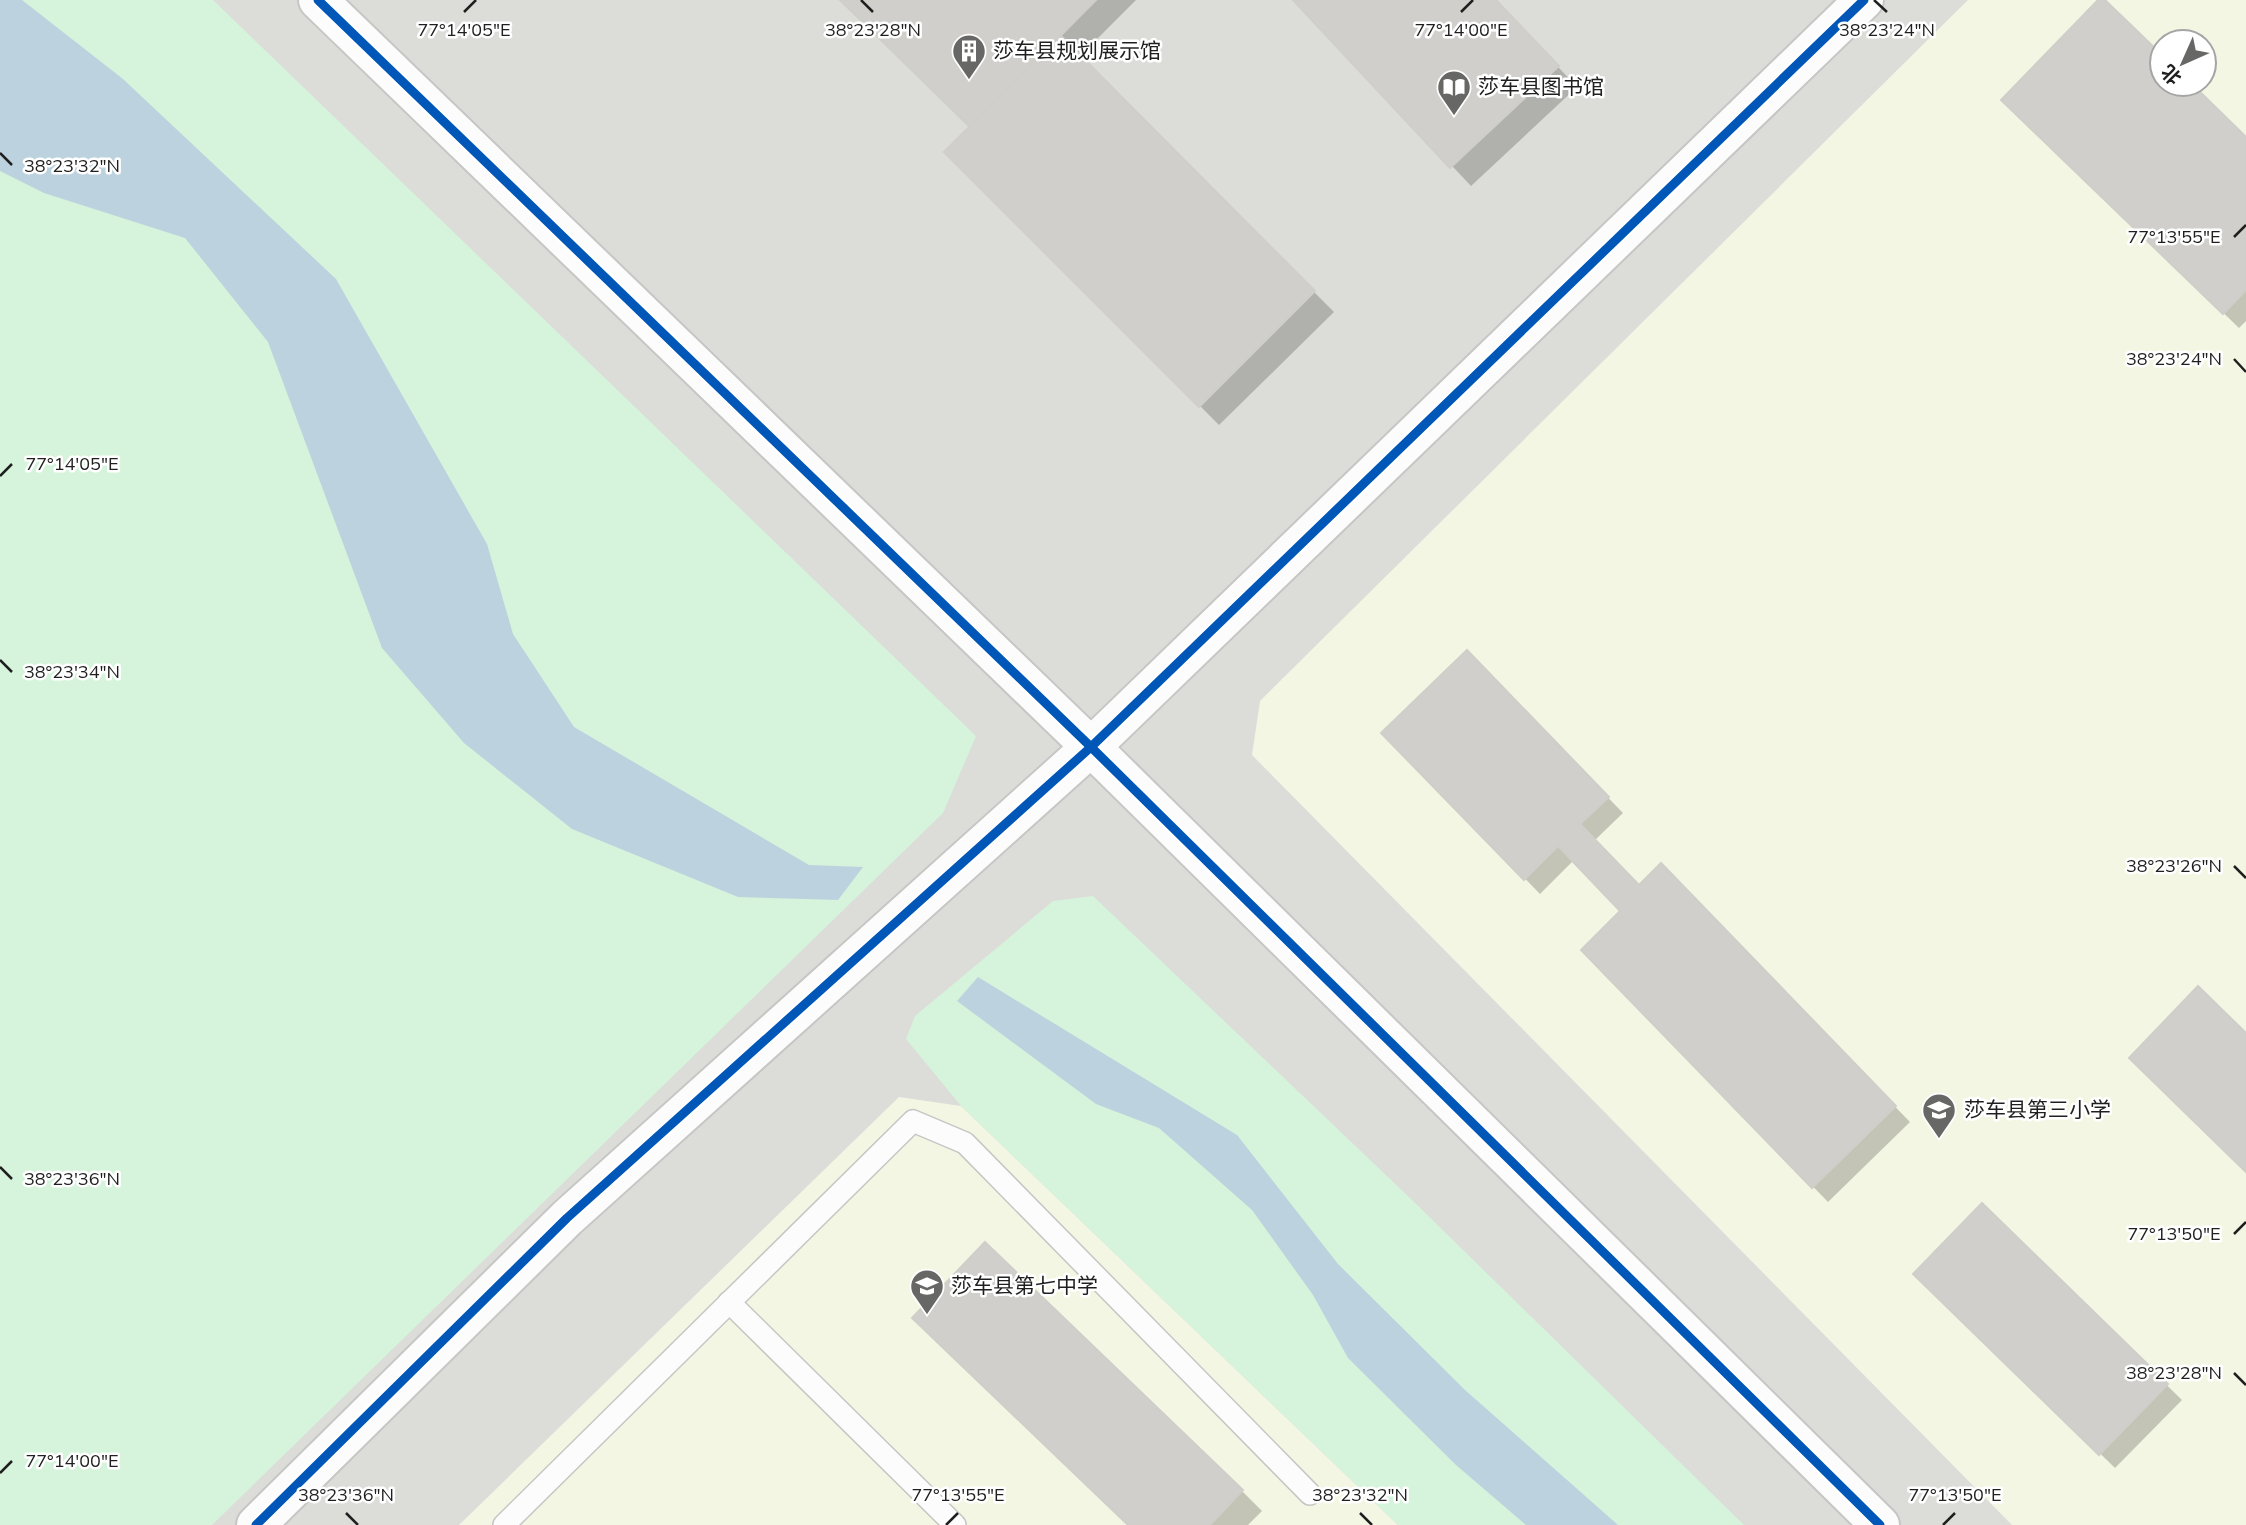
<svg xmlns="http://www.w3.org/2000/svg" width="2246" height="1525" font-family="Mulish,'Noto Sans SC',sans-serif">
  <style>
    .residential { fill: #dcdcd9; fill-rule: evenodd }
    .education { fill: #f4f6e4; fill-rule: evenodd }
    .park { fill: #d6f3db }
    .water { fill: #bcd2df }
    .shadow { fill: #0003 }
    .building { fill: #d0cfcb; stroke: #d0cec9; stroke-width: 2 }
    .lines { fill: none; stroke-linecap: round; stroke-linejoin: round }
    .service-casing { stroke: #c6c6c4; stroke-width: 24 }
    .minor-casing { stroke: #c6c6c4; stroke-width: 42 }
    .tertiary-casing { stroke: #c6c6c4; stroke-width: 42 }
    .service { stroke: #fcfcfc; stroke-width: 21 }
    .minor { stroke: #fcfcfc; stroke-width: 38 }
    .tertiary { stroke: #fcfcfc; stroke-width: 38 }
    .cycleway-casing { stroke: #fff; stroke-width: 13 }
    .cycleway { stroke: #0057b8; stroke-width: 9 }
    .ticks { fill: none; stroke: #1f1f1f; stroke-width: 2.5 }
    .labels { text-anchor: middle; stroke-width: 5; stroke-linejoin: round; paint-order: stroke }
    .poi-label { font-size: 21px; fill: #1f1f1f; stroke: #fff; text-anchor: start }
    .ticks-label { font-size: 18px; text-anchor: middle; fill: #1f1f1f; stroke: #fff; stroke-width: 5; stroke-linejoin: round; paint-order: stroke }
  </style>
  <rect width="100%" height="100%" fill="#edede8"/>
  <!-- residential -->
  <path class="residential" d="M0,0H2246V1525H0ZM2162,42H2204V84H2162Z"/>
  <!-- education -->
  <g class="education">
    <path d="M1968,0H2246V1525H2012L1252,755L1260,701ZM2162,42H2204V84H2162Z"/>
    <polygon points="899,1097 961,1106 1398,1525 459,1525"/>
  </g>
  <!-- park -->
  <g class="park">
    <polygon points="0,0 213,0 976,736 943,813 212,1525 0,1525"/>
    <polygon points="1093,896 1410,1198 1744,1525 1398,1525 961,1106 906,1039 915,1016 1053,901"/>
  </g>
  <!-- water -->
  <g class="water">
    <polygon points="0,0 22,0 123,79 336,279 487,544 513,634 574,727 809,865 863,867 838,900 738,897 572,829 464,743 382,648 268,342 185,238 44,193 0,171"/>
    <polygon points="978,977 1237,1135 1338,1264 1465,1390 1618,1525 1526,1525 1456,1465 1348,1358 1313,1295 1252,1210 1159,1128 1096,1104 957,1001"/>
  </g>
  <!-- shadow -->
  <g class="shadow">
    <polygon points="842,0 1136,0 1079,57 1334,312 1219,425 947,152 972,127"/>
    <polygon points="1296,0 1495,0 1577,87 1471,186"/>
    <polygon points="2101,0 2162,57 2162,84 2189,84 2246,139 2246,321 2239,328 2004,100"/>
    <polygon points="1467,652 1623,813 1594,841 1639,887 1661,866 1910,1122 1828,1202 1583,950 1623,911 1574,860 1540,894 1383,733"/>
    <polygon points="1982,1205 2182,1400 2115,1468 1915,1274"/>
    <polygon points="1242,1491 1262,1511 1248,1525 1129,1525"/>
  </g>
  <!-- building -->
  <g class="building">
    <polygon points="840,0 1096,0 970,127"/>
    <polygon points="1293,0 1496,0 1559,66 1450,168"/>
    <polygon points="2098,0 2105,0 2162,55 2162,84 2192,84 2246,137 2246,290 2223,314 2001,100"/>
    <polygon points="1061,36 1315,291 1199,407 944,152"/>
    <polygon points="1467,650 1609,797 1580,824 1639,885 1661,863 1896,1106 1812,1188 1581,950 1620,911 1558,846 1524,880 1381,733"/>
    <polygon points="2198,986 2246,1033 2246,1172 2129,1058"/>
    <polygon points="1982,1203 2168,1384 2099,1455 1913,1274"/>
    <polygon points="985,1242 1243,1490 1210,1525 1128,1525 912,1318"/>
  </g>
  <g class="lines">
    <!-- service casing -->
    <g class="service-casing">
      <g id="service">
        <polyline points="729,1302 955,1525"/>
        <polyline points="504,1525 913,1121 965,1143 1310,1494"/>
      </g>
    </g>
    <!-- minor casing -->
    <g class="minor-casing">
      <polyline id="minor" points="256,1525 567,1218 1091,747 1864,0"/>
    </g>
    <!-- tertiary casing -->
    <g class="tertiary-casing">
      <polyline id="tertiary" points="318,0 1091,747 1880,1525"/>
    </g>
    <!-- service -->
    <use href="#service" class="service"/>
    <!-- minor -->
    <use href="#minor" class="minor"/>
    <!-- tertiary -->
    <use href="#tertiary" class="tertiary"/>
    <!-- cycleway casing -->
    <g class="cycleway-casing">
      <g id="cycleway">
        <polyline points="318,0 1091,747 1880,1525"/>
        <polyline points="256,1525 567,1218 1091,747 1864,0"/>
      </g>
    </g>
    <!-- cycleway -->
    <use href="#cycleway" class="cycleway"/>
  </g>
  <!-- ticks -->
  <path class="ticks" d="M861,0L873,12M1874,0L1887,12M464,12L476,0M1461,12L1473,0M0,153L12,165M2234,237L2246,225M2234,359L2246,372M0,476L12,464M0,660L12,672M2234,866L2246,878M0,1167L12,1179M2234,1234L2246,1222M2234,1373L2246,1385M0,1473L12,1461M346,1513L358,1525M1360,1513L1372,1525M946,1525L958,1513M1943,1525L1955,1513"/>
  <!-- icons -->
  <defs>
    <g id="building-pin" transform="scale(1.75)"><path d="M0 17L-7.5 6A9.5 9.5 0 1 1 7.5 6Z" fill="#676765" stroke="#fff"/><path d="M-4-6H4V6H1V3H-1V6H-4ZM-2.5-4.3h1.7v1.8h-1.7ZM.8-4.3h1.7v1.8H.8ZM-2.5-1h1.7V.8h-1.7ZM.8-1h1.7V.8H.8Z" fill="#fff"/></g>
    <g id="library-pin" transform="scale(1.75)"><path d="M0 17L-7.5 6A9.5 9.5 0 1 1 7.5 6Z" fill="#676765" stroke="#fff"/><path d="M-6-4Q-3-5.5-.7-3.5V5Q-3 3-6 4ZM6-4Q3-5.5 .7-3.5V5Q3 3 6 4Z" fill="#fff"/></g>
    <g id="school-pin" transform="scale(1.75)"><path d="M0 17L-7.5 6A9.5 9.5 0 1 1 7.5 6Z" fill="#676765" stroke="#fff"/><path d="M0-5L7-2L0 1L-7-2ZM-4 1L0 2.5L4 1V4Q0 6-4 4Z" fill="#fff"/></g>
  </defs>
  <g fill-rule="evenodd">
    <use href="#building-pin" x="969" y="51"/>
    <use href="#library-pin" x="1454" y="87"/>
    <use href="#school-pin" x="1939" y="1110"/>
    <use href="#school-pin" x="927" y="1286"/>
  </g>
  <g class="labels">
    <!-- poi labels -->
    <g class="poi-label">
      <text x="993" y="58">莎车县规划展示馆</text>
      <text x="1478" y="94">莎车县图书馆</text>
      <text x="1964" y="1117">莎车县第三小学</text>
      <text x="951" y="1293">莎车县第七中学</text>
    </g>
  </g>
  <g class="ticks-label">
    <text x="464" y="36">77°14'05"E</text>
    <text x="873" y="36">38°23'28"N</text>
    <text x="1461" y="36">77°14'00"E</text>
    <text x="1887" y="36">38°23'24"N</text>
    <text x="72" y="172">38°23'32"N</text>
    <text x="2174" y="243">77°13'55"E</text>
    <text x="2174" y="365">38°23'24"N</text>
    <text x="72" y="470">77°14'05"E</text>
    <text x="72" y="678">38°23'34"N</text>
    <text x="2174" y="872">38°23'26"N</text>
    <text x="72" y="1185">38°23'36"N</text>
    <text x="2174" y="1240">77°13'50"E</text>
    <text x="2174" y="1379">38°23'28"N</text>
    <text x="72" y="1467">77°14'00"E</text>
    <text x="958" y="1501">77°13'55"E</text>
    <text x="346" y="1501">38°23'36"N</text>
    <text x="1360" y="1501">38°23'32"N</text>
    <text x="1955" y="1501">77°13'50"E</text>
  </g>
  <!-- north arrow -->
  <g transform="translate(2183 63) rotate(225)"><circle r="33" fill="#ffffff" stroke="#a5a5a5" stroke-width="2"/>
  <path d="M0-5L12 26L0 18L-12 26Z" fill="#676765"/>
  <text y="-10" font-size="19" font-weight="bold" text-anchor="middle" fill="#1f1f1f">北</text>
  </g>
</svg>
